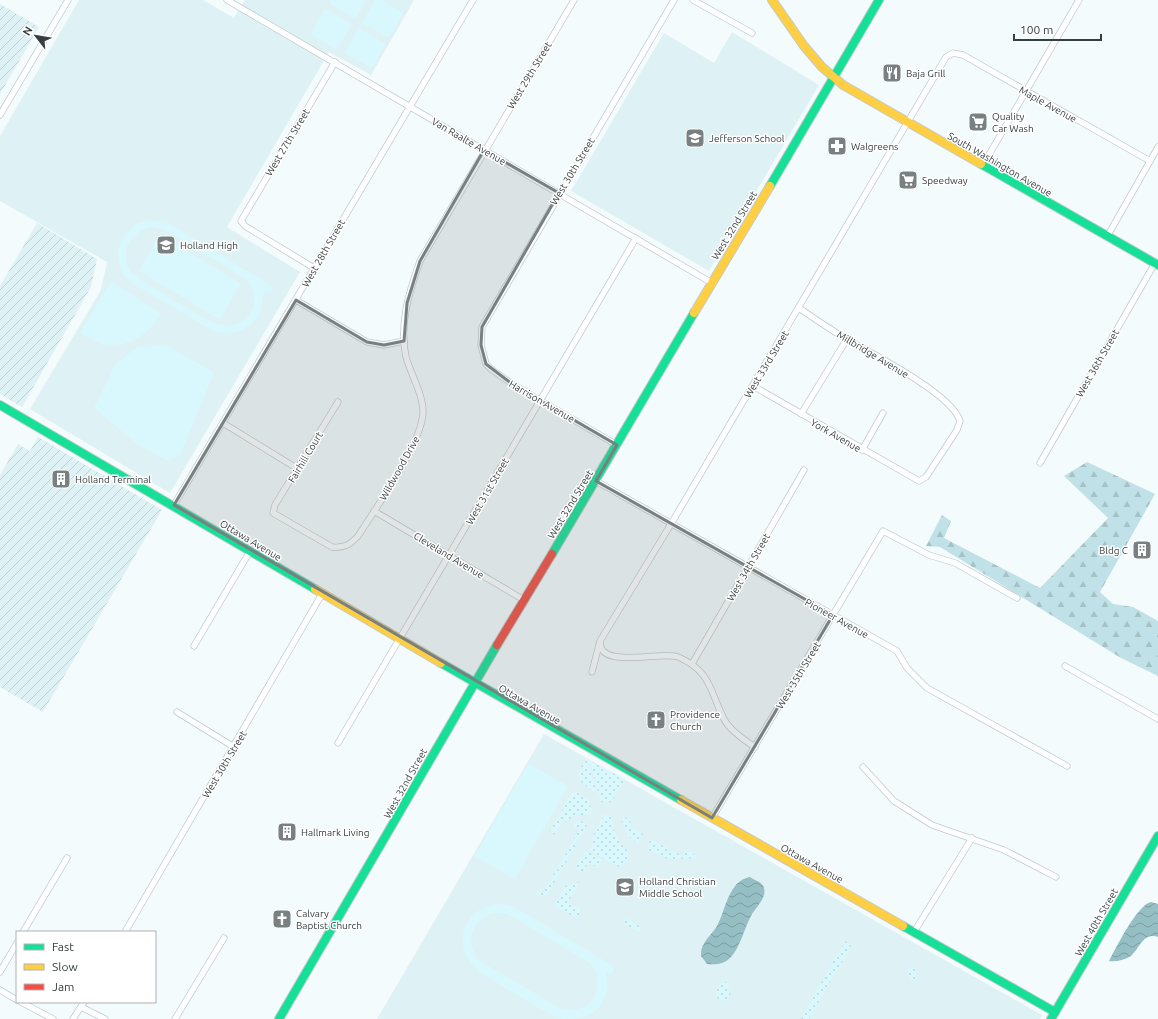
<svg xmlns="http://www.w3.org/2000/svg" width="1158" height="1019" font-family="Ubuntu,sans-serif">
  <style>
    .built { fill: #def1f4 }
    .industrial { fill: url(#industrial-furrows) }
    .grass { fill: url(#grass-dots) }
    .forest { fill: url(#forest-firs) }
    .pitch { fill: #d9f8fd; fill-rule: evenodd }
    .water { fill: url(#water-waves) }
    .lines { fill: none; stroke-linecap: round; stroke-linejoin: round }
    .street-casing { stroke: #c3cacb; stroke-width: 7 }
    .fast-casing { stroke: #c3cacb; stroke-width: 10 }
    .slow-casing { stroke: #c3cacb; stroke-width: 10 }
    .jam-casing { stroke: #c3cacb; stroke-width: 10 }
    .street { stroke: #fdfeff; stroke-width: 5.5 }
    .fast { stroke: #16e098; stroke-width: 8 }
    .slow { stroke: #ffcf43; stroke-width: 8 }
    .jam { stroke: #f24e42; stroke-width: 8 }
    .marked { fill: #788082; fill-opacity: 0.2; stroke: #788082; stroke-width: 3; stroke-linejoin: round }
    .labels { text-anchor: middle; stroke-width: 3; stroke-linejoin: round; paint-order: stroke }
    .poi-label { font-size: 10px; fill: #363e40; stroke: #fff; text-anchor: start }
    .street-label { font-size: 10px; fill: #363e40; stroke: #fff }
  </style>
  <defs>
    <pattern id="industrial-furrows" width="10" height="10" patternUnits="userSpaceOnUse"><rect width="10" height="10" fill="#def1f4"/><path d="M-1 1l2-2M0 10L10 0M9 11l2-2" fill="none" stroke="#bfd0d2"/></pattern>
    <pattern id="grass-dots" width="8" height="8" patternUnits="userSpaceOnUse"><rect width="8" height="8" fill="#d9f8fd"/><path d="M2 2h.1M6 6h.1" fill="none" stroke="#bbd6da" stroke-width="1.8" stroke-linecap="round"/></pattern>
    <pattern id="forest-firs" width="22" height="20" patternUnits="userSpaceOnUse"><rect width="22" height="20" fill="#bfe1e7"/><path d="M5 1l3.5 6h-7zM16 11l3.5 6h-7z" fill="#a5c2c7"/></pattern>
    <pattern id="water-waves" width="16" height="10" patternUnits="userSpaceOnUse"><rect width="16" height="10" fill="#96bfc5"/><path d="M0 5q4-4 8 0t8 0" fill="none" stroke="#7b9da1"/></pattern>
  </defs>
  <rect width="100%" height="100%" fill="#f4fbfc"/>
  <!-- built -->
  <g class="built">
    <polygon points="79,0 203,0 234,18 245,0 414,0 371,75 329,52 227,227 300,272 170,493 30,409 101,290 107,262 0,201 0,136"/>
    <polygon points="732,32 819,85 709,271 571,191 664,33 714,63"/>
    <polygon points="544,734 1042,1015 1040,1019 377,1019"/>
  </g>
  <!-- industrial -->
  <g class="industrial">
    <polygon points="0,4 39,27 0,94"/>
    <polygon points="37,223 97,259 91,287 22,407 0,394 0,286"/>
    <polygon points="38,437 162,510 43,712 0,687 0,475 18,444 30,451"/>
  </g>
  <!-- grass -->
  <g class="grass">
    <path d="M586,758L596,790L593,792C576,777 574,780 586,758Z"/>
    <polygon points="589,760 625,779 612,802 601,802"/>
    <path d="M576,792L589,800V805L592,807L591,812C584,818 574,812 567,822L563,820L554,835L550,831L571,794Z"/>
    <path d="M604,815H611C613,829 617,844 630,852L627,862L619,867L589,850L594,841L591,839Z"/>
    <path d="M623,816L630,820L631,827L643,834L638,844C629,839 620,826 623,816Z"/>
    <polygon points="579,821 585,822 587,825 562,869 558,867 579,830 573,825"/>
    <polygon points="651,839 681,855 679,860 665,858 646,849"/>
    <polygon points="585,850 602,860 598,868 588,862 582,873 574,869"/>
    <polygon points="685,850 699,857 681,860"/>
    <polygon points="557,869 561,871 547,895 543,897 536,895 537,891 543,893"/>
    <polygon points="579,882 568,902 582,910 577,919 554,905 565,886"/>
    <polygon points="625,918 642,927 639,932 623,923"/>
    <polygon points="845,941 850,943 851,946 809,1019 801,1019"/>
    <path d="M911,966C917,968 919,974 917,979L914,981C909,980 907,974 908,969Z"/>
    <polygon points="724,982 729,983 728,990 731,995 728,999 723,1001 717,998 716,993 718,986"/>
  </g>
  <!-- forest -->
  <polygon class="forest" points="1087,462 1155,494 1100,592 1113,604 1133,607 1158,621 1158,676 1121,658 940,547 926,546 942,515 951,521 944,538 1040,588 1108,518 1064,476"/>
  <!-- pitch -->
  <g class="pitch">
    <polygon points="330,0 367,0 356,17 354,18 329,3"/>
    <polygon points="375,0 382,0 402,12 403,15 390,37 387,37 363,23 363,21"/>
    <polygon points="324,10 327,10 351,23 351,26 338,48 335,49 312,35 312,32"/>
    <polygon points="358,29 360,29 384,43 385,46 372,68 344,53"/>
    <path d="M147,220L166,222L274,287L270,294L265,291C261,297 263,305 260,312C253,330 233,336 215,332L130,282L122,272L119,261L118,249L123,236L136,224ZM154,227L165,230L246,279C253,287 257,297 253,308C249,321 234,327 221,325C211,324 141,281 131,272C118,253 131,230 154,227Z"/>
    <polygon points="160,234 241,284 220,320 139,271"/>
    <path d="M111,281L161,314C149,334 130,347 105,345C97,344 87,337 80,333Z"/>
    <polygon points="166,345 214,373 180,456 168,461 137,444 94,408 116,363 138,347"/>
    <polygon points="528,764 568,786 515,879 475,856"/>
    <path d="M496,904L507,905L518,909L615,967L611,975L605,972C609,984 607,997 599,1007C590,1018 577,1019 563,1019C549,1017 496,981 480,972C451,950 460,910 496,904ZM493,913H503L513,917L590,963C610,985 590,1017 561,1009L480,961C464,944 471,920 493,913Z"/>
  </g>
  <!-- water -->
  <g class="water">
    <path d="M750,877C755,881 762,881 764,888C767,898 755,908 751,916C745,927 739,950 730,958C724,964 716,965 707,964L701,956C700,943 711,936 717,926C726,910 728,881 750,877Z"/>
    <path d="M1151,902L1158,904V937C1143,932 1140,948 1131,956C1125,960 1116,962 1109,961C1116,948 1137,905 1151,902Z"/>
  </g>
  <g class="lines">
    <!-- street casing -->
    <g class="street-casing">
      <g id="street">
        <polyline points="227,0 712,283"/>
        <polyline points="693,0 752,33"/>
        <polyline points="0,115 68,0"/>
        <polyline points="983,165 1079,0"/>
        <polyline points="1107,237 1158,147"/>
        <polyline points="314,268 245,226 241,221 335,62"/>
        <polyline points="296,300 367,342 384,345 404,341"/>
        <path d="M753,386L919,481L926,477L957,430L960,421C952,394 873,354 848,340C831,330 815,319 799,308"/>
        <path d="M338,402L275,505L273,513L332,547C344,548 350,545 358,536C375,510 423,441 423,412C423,394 411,375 406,357C399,324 409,292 420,261L574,0"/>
        <polyline points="801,414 847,339"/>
        <polyline points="223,423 298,469"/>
        <polyline points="617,445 512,384 491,369 486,364 481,345 482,327 674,0"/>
        <polyline points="862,450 883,413"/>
        <polyline points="1040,463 1155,263"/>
        <polyline points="596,481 897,651 907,668 927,688 1067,766"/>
        <polyline points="174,505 473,0"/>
        <polyline points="374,511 524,600"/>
        <path d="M600,643C601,669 661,651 678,657C712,671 710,693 725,721C732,732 744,740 755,747"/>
        <polyline points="194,646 250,551"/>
        <polyline points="692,664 804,470"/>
        <polyline points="1065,666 1158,719"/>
        <polyline points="592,672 600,641 671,524 946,57 953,53 963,55 1150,161"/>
        <polyline points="177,712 234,747"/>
        <polyline points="338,743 636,238"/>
        <polyline points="863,767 894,801 932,825 1004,850 1056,877"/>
        <polyline points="712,818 883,531 929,555 955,563 1017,598"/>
        <polyline points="23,932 67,858"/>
        <polyline points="125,932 322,594"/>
        <polyline points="914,932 972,838"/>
        <polyline points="0,972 17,943"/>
        <polyline points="0,990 17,1000"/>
        <polyline points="21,1002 53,1019"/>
        <polyline points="81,1007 105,1019"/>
        <polyline points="73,1019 84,1002"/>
        <polyline points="175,1019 224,938"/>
      </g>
    </g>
    <!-- fast casing -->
    <g class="fast-casing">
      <g id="fast">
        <polyline points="981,164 1158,265"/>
        <polyline points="770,186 879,0"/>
        <polyline points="0,405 315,589"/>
        <polyline points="552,554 694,313"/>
        <polyline points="441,663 681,800"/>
        <polyline points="903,926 1055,1012"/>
        <polyline points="279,1019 497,645"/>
        <polyline points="1051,1019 1158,836"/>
      </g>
    </g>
    <!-- slow casing -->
    <g class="slow-casing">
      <g id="slow">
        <polyline points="772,0 804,46 822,67 843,85 981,164"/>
        <polyline points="694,313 770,186"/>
        <polyline points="315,589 441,663"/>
        <polyline points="681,800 903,926"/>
      </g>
    </g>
    <!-- jam casing -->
    <g class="jam-casing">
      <polyline id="jam" points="497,645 552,554"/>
    </g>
    <!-- street -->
    <use href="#street" class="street"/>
    <!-- fast -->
    <use href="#fast" class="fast"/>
    <!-- slow -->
    <use href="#slow" class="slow"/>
    <!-- jam -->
    <use href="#jam" class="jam"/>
  </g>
  <!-- marked area -->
  <path class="marked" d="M484,150L559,193L482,327L481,345L486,364L512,384L617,445L596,481L833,615L712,818L174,505L296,300L367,342L384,345L404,341L407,303L420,261Z"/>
  <!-- icons -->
  <defs>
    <g id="restaurant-square" transform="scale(1)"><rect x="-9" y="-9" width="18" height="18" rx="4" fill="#788082" stroke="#fff"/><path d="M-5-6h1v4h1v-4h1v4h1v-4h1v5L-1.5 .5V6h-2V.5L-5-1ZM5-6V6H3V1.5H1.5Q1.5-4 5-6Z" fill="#fff"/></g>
    <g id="supermarket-square" transform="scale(1)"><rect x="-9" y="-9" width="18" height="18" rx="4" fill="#788082" stroke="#fff"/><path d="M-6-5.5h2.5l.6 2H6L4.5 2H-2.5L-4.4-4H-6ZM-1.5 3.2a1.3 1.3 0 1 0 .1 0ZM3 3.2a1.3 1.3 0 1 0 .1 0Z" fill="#fff"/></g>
    <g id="school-square" transform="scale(1)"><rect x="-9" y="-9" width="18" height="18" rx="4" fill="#788082" stroke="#fff"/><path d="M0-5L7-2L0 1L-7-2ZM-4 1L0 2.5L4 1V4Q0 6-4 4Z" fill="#fff"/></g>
    <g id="pharmacy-square" transform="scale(1)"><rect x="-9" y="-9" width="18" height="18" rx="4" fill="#788082" stroke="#fff"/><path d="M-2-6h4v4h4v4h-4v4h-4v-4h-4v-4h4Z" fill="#fff"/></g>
    <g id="building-square" transform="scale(1)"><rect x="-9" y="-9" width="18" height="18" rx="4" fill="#788082" stroke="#fff"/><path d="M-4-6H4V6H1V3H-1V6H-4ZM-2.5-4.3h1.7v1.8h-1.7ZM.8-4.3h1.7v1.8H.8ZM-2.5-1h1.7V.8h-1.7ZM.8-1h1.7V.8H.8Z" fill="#fff"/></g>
    <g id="church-square" transform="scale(1)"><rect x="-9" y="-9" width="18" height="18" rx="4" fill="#788082" stroke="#fff"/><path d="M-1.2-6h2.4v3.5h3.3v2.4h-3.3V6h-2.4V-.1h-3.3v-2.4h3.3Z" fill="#fff"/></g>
  </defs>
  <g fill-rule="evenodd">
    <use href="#restaurant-square" x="892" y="73"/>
    <use href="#supermarket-square" x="978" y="122"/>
    <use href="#school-square" x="695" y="138"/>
    <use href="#pharmacy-square" x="837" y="146"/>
    <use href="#supermarket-square" x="908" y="180"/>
    <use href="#school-square" x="166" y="245"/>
    <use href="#building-square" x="61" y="479"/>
    <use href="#building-square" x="1142" y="550"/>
    <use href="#church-square" x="656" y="720"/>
    <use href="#building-square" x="287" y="832"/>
    <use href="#school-square" x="625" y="887"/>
    <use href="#church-square" x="282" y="919"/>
  </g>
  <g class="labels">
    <!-- poi labels -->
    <g class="poi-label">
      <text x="906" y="77">Baja Grill</text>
      <text x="992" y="120">Quality<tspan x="992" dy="12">Car Wash</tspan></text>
      <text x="709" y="142">Jefferson School</text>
      <text x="851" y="150">Walgreens</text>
      <text x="922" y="184">Speedway</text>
      <text x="180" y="249">Holland High</text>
      <text x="75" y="483">Holland Terminal</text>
      <text x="1128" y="554" text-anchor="end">Bldg C</text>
      <text x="670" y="718">Providence<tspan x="670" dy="12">Church</tspan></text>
      <text x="301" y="836">Hallmark Living</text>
      <text x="639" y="885">Holland Christian<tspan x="639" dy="12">Middle School</tspan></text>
      <text x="296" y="917">Calvary<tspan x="296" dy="12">Baptist Church</tspan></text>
    </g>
    <!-- street labels -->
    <g class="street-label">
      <text transform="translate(529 75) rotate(-59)" y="4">West 29th Street</text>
      <text transform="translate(1048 104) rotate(29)" y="4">Maple Avenue</text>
      <text transform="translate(469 141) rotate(30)" y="4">Van Raalte Avenue</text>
      <text transform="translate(287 142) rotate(-59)" y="4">West 27th Street</text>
      <text transform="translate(1000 164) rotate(30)" y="4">South Washington Avenue</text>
      <text transform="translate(572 171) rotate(-59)" y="4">West 30th Street</text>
      <text transform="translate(734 225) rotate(-59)" y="4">West 32nd Street</text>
      <text transform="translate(323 253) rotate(-60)" y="4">West 28th Street</text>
      <text transform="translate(873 354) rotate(31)" y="4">Millbridge Avenue</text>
      <text transform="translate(1097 363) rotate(-60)" y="4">West 36th Street</text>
      <text transform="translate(766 364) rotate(-59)" y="4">West 33rd Street</text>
      <text transform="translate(542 401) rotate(30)" y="4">Harrison Avenue</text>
      <text transform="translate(836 435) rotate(30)" y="4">York Avenue</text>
      <text transform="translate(305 457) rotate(-59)" y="4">Fairhill Court</text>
      <text transform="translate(399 468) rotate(-61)" y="4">Wildwood Drive</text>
      <text transform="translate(487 491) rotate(-60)" y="4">West 31st Street</text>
      <text transform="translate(570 504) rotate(-59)" y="4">West 32nd Street</text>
      <text transform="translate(251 540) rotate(31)" y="4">Ottawa Avenue</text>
      <text transform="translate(449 555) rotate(31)" y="4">Cleveland Avenue</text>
      <text transform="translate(748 567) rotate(-60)" y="4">West 34th Street</text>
      <text transform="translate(837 618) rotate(29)" y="4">Pioneer Avenue</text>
      <text transform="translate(798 675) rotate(-59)" y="4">West 35th Street</text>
      <text transform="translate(530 704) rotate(30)" y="4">Ottawa Avenue</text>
      <text transform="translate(224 764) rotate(-59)" y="4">West 30th Street</text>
      <text transform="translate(405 783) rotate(-61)" y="4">West 32nd Street</text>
      <text transform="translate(812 863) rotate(29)" y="4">Ottawa Avenue</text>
      <text transform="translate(1096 922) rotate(-60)" y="4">West 40th Street</text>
    </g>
  </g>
  <!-- legend -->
  <rect x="16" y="931" width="140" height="72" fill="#ffffff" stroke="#afb2b3"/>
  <rect x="24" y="944" width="20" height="6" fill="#16e098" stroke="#afb2b3"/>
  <text x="52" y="951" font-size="12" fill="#363e40">Fast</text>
  <rect x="24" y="964" width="20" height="6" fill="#ffcf43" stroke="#afb2b3"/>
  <text x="52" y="971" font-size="12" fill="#363e40">Slow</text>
  <rect x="24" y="984" width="20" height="6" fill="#f24e42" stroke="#afb2b3"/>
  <text x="52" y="991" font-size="12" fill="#363e40">Jam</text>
  <!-- north arrow -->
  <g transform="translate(36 36) rotate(301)" stroke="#ffffff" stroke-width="3" paint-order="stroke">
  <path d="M0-3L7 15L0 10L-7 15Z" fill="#363e40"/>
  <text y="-6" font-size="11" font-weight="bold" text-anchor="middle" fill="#363e40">N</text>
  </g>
  <!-- scale -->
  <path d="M1014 34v6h87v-6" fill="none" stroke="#363e40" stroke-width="2"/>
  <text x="1020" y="34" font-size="12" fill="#363e40" stroke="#ffffff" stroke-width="3" paint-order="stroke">100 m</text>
</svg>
